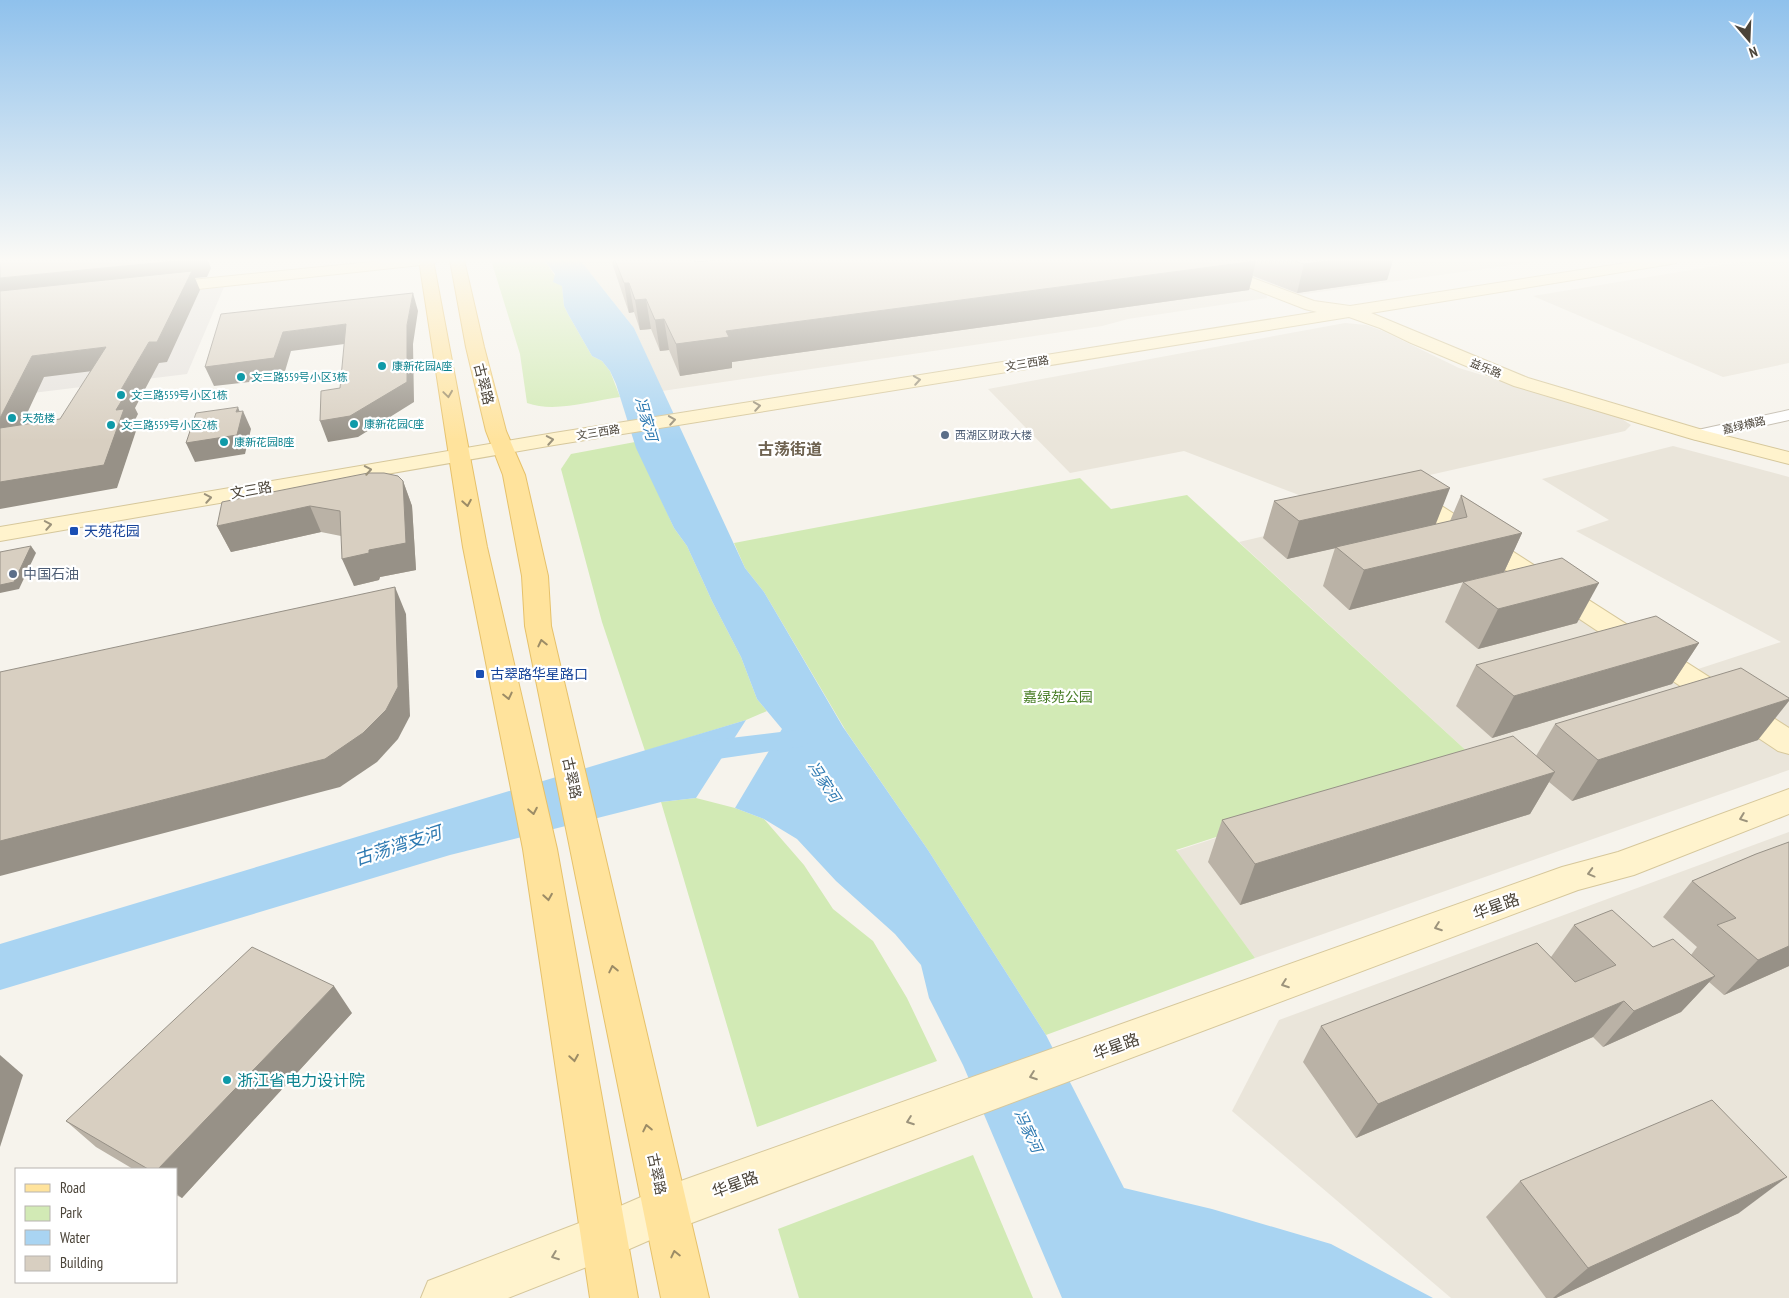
<svg xmlns="http://www.w3.org/2000/svg" width="1789" height="1298" font-family="'PT Sans Narrow','Noto Sans SC',sans-serif">
  <style>
    .residential { fill: #eae5da }
    .industrial { fill: #e6e2dd }
    .green { fill: #d2eab5 }
    .water { fill: #a9d4f2 }
    .lines { fill: none; stroke-linecap: round; stroke-linejoin: round }
    .canal { fill: #a9d4f2; fill-rule: evenodd }
    .street-casing { stroke: #c2bbae; stroke-width: 2 }
    .secondary-casing { stroke: #d6c79b; stroke-width: 2 }
    .primary-casing { stroke: #e6c16a; stroke-width: 2 }
    .street { fill: #fff; fill-rule: evenodd }
    .secondary { fill: #fff3cd; fill-rule: evenodd }
    .primary { fill: #ffe39c; fill-rule: evenodd }
    .wall { fill: #bab2a6 }
    .shaded-wall { fill: #979187 }
    .building { fill: #d8cfc1; stroke: #979187 }
    .oneway { stroke: #9c937c }
    .oneway2 { stroke: #9c8c66 }
    .culture-dot { fill: #0f9aa8; stroke: #fff; stroke-width: 2 }
    .service-dot { fill: #5c6f8a; stroke: #fff; stroke-width: 2 }
    .transit-dot { fill: #1a4fb4; stroke: #fff; stroke-width: 2 }
    .labels { text-anchor: middle; stroke-width: 4.5; stroke-linejoin: round; paint-order: stroke }
    .far-street-label { font-size: 11px; fill: #4b4439; stroke: #fff }
    .far-culture-label { font-size: 11px; fill: #0d838f; stroke: #fff; text-anchor: start }
    .far-service-label { font-size: 11px; fill: #4e5e75; stroke: #fff; text-anchor: start }
    .street-label { font-size: 14px; fill: #4b4439; stroke: #fff }
    .transit-label { font-size: 14px; fill: #164399; stroke: #fff; text-anchor: start }
    .service-label { font-size: 14px; fill: #4e5e75; stroke: #fff; text-anchor: start }
    .park-label { font-size: 14px; fill: #4a7f2a; stroke: #fff }
    .water-label { font-size: 15px; font-style: italic; fill: #2e7ab2; stroke: #fff }
    .far-district-label { font-size: 16px; font-weight: bold; fill: #6e6250; stroke: #fff }
    .near-street-label { font-size: 16px; fill: #4b4439; stroke: #fff }
    .near-culture-label { font-size: 16px; fill: #0d838f; stroke: #fff; text-anchor: start }
    .near-water-label { font-size: 18px; font-style: italic; fill: #2e7ab2; stroke: #fff }
  </style>
  <rect width="100%" height="100%" fill="#f6f3ec"/>
  <!-- residential -->
  <g class="residential">
    <polygon points="580,260 1176,260 1266,293 1267,298 1128,319 1102,326 662,391 634,328"/>
    <polygon points="1205,260 1547,260 1298,295"/>
    <polygon points="1752,260 1789,260 1789,363 1723,377 1533,296"/>
    <polygon points="1345,323 1366,325 1383,331 1459,368 1619,417 1631,425 1625,431 1403,481 1320,503 1184,451 1070,473 988,389"/>
    <polygon points="1673,446 1789,477 1789,732 1695,670 1781,642 1576,531 1609,520 1542,479"/>
    <polygon points="1409,502 1789,752 1789,770 1255,958 1176,851 1471,755 1239,542"/>
    <polygon points="1789,832 1789,1298 1451,1298 1232,1111 1279,1020"/>
  </g>
  <!-- industrial -->
  <polygon class="industrial" points="224,287 187,374 0,397 0,311"/>
  <!-- green -->
  <g class="green">
    <path d="M491,260H544L562,286L564,306L568,314L592,356L602,361L610,371L620,397C590,401 555,413 527,403L520,354Z"/>
    <polygon points="635,442 674,528 687,546 712,601 741,657 757,699 767,711 746,720 645,751 602,622 561,469 571,454"/>
    <polygon points="1080,478 1111,509 1187,495 1471,755 1176,850 1255,958 1046,1035 928,850 846,731 764,592 745,568 734,543"/>
    <polygon points="696,798 735,808 764,819 804,865 833,909 873,941 907,998 937,1061 757,1127 661,802"/>
    <polygon points="973,1155 1033,1298 799,1298 778,1229"/>
  </g>
  <!-- water -->
  <g class="water">
    <polygon points="544,260 580,260 634,328 745,568 764,592 843,727 928,850 1046,1035 1124,1188 1212,1209 1331,1244 1433,1298 1062,1298 963,1065 929,998 921,965 895,934 836,881 797,839 764,819 735,808 782,729 757,699 741,657 712,601 687,546 674,528 636,448 616,384 610,371 602,361 592,356 568,314 564,306 562,286 553,282 555,274"/>
    <polygon points="746,720 696,798 661,802 450,855 0,990 0,944"/>
  </g>
  <g class="lines">
    <!-- canal -->
    <polygon class="canal" points="797,730 806,732 810,739 806,746 697,762 688,759 684,752 688,745 697,742"/>
    <!-- street casing -->
    <g class="street-casing">
      <polygon id="street" points="1789,410 1789,420 1699,440 1693,439 1690,435 1693,431"/>
    </g>
    <!-- secondary casing -->
    <g class="secondary-casing">
      <g id="secondary">
        <polygon points="391,260 437,260 435,263 430,264 161,293 155,291 153,288 155,285 161,283"/>
        <polygon points="1184,260 1204,260 1314,301 1350,306 1645,260 1678,260 1676,263 1671,264 1371,313 1528,378 1706,431 1789,452 1789,464 1692,439 1514,386 1411,343 1380,328 1349,317 554,445 0,541 0,527 554,433 1317,312 1305,309 1186,263"/>
        <polygon points="1407,487 1415,489 1789,728 1789,754 1778,751 1399,499 1396,494 1399,489"/>
        <polygon points="1789,789 1789,814 1634,875 1578,890 673,1230 602,1261 508,1298 421,1298 428,1281 595,1217 664,1187 1562,867 1618,852"/>
      </g>
    </g>
    <!-- primary casing -->
    <g class="primary-casing">
      <g id="primary">
        <polygon points="419,260 433,260 487,547 557,849 638,1298 590,1298 523,849 463,547"/>
        <polygon points="450,260 464,260 484,347 506,431 525,475 548,576 551,626 709,1298 661,1298 525,626 522,576 503,475 486,431 466,347"/>
      </g>
    </g>
    <!-- street -->
    <use href="#street" class="street"/>
    <!-- secondary -->
    <use href="#secondary" class="secondary"/>
    <!-- primary -->
    <use href="#primary" class="primary"/>
  </g>
  <!-- wall -->
  <g class="wall">
    <polygon points="611,260 694,260 695,262 717,260 1393,260 1387,280 1297,293 1253,276 1249,290 732,362 732,368 680,376 669,350 660,351 651,329 640,330 634,312 629,313"/>
    <polygon points="403,481 412,506 416,570 380,577 379,580 354,586 341,536 321,532 231,552 217,526"/>
    <polygon points="1461,495 1522,533 1504,572 1349,610 1323,586 1335,548 1287,559 1263,538 1274,501 1435,525 1450,521"/>
    <polygon points="1463,582 1577,623 1478,649 1445,622"/>
    <polygon points="1699,643 1672,684 1492,738 1456,706 1476,665"/>
    <polygon points="1555,724 1758,740 1572,801 1549,782 1530,814 1240,905 1208,862 1222,820 1536,756"/>
    <polygon points="1756,854 1789,966 1724,995 1709,982 1681,1012 1603,1047 1593,1037 1356,1138 1303,1062 1321,1026 1551,957 1574,925 1653,947 1691,955 1697,947 1663,917 1692,881"/>
    <polygon points="352,1013 182,1198 176,1195 176,1169 133,1169 96,1147 66,1121"/>
    <polygon points="1520,1181 1739,1213 1556,1298 1546,1298 1486,1217"/>
  </g>
  <!-- shaded-wall -->
  <g class="shaded-wall">
    <polygon points="186,260 208,260 211,268 207,277 195,278 200,290 167,362 159,363 135,408 138,414 133,424 136,431 117,488 0,509 0,482 116,410 119,393 149,342 0,298 0,278"/>
    <polygon points="1336,260 1393,260 1387,280 1297,293 1304,264"/>
    <polygon points="1256,261 1249,290 732,362 732,368 680,376 676,344 726,331"/>
    <polygon points="624,283 629,283 634,312 629,313"/>
    <polygon points="413,293 418,311 413,344 414,402 358,437 328,442 320,421 407,325"/>
    <polygon points="646,299 651,329 640,330 635,300"/>
    <polygon points="664,319 669,350 660,351 655,320"/>
    <polygon points="346,324 352,343 291,351 283,378 214,386 205,367 283,332"/>
    <polygon points="106,347 117,368 44,377 9,452 0,438 0,418 32,356"/>
    <polygon points="238,407 241,415 243,411 251,429 245,454 195,462 186,443 236,412"/>
    <polygon points="403,481 412,506 416,570 380,577 379,580 354,586 342,559"/>
    <polygon points="1450,488 1435,526 1287,559 1299,521"/>
    <polygon points="310,506 321,532 231,552 217,526"/>
    <polygon points="1522,533 1504,572 1349,610 1364,570"/>
    <polygon points="31,546 36,553 19,589 0,593 0,585"/>
    <polygon points="1599,583 1577,623 1478,649 1498,609"/>
    <polygon points="395,587 406,614 410,716 398,739 377,762 340,787 0,876 0,841"/>
    <polygon points="1699,643 1672,684 1492,738 1514,696"/>
    <polygon points="1789,699 1789,701 1758,740 1572,801 1598,760"/>
    <polygon points="1555,772 1530,814 1240,905 1255,864"/>
    <polygon points="1789,943 1789,966 1724,995 1758,960"/>
    <polygon points="1715,976 1681,1012 1603,1047 1634,1011"/>
    <polygon points="334,986 352,1013 182,1198 176,1193 176,1169 158,1169"/>
    <polygon points="1624,1001 1593,1037 1356,1138 1378,1104"/>
    <polygon points="0,1055 23,1075 0,1147"/>
    <polygon points="1787,1177 1739,1213 1556,1298 1553,1298 1588,1268"/>
  </g>
  <!-- building -->
  <g class="building">
    <polygon points="0,260 186,260 0,278"/>
    <polygon points="615,260 694,260 695,262 717,260 1252,260 1256,261 726,331 729,337 676,344 664,319 655,320 646,299 635,300 629,283 624,283"/>
    <polygon points="1292,260 1336,260 1304,264"/>
    <polygon points="192,271 157,342 149,342 119,393 127,392 116,410 124,409 104,465 0,482 0,428 60,419 106,347 32,356 0,418 0,291"/>
    <polygon points="413,293 407,325 407,382 350,416 320,421 321,391 340,388 346,324 283,332 274,358 205,367 221,314"/>
    <polygon points="238,407 236,412 243,411 237,435 186,443 196,413"/>
    <polygon points="1421,470 1450,488 1299,521 1274,501"/>
    <polygon points="368,473 384,473 398,476 403,481 406,543 369,550 369,553 342,559 340,511 310,506 217,526 222,502"/>
    <polygon points="1461,495 1522,533 1364,570 1336,547 1467,517"/>
    <polygon points="31,546 14,582 0,585 0,552"/>
    <polygon points="1562,558 1599,583 1498,609 1463,582"/>
    <polygon points="395,587 398,687 386,710 363,733 325,759 0,841 0,672"/>
    <polygon points="1656,616 1699,643 1514,696 1476,665"/>
    <polygon points="1741,668 1789,698 1789,699 1598,760 1555,724"/>
    <polygon points="1513,736 1555,772 1255,864 1222,820"/>
    <polygon points="1789,842 1789,946 1758,960 1717,925 1736,918 1692,881 1756,854"/>
    <polygon points="1612,910 1653,947 1673,939 1715,976 1634,1011 1624,1001 1378,1104 1321,1026 1537,943 1575,982 1616,965 1574,925"/>
    <polygon points="252,947 334,986 158,1169 148,1169 66,1121"/>
    <polygon points="1712,1100 1787,1177 1588,1268 1520,1181"/>
  </g>
  <!-- one-way arrows -->
  <defs><path id="oneway-chevron" d="M-2-3.5L2.5 0L-2 3.5" fill="none" stroke-width="1.6" stroke-linecap="round" stroke-linejoin="round" transform="scale(1.25)"/></defs>
  <g class="oneway">
    <use href="#oneway-chevron" transform="translate(917 380) rotate(-9)"/>
    <use href="#oneway-chevron" transform="translate(757 406) rotate(-9)"/>
    <use href="#oneway-chevron" transform="translate(672 420) rotate(-9)"/>
    <use href="#oneway-chevron" transform="translate(550 440) rotate(-10)"/>
    <use href="#oneway-chevron" transform="translate(368 470) rotate(-10)"/>
    <use href="#oneway-chevron" transform="translate(208 498) rotate(-10)"/>
    <use href="#oneway-chevron" transform="translate(48 525) rotate(-10)"/>
    <use href="#oneway-chevron" transform="translate(1743 818) rotate(159)"/>
    <use href="#oneway-chevron" transform="translate(1591 873) rotate(165)"/>
    <use href="#oneway-chevron" transform="translate(1438 927) rotate(160)"/>
    <use href="#oneway-chevron" transform="translate(1285 984) rotate(160)"/>
    <use href="#oneway-chevron" transform="translate(1033 1076) rotate(160)"/>
    <use href="#oneway-chevron" transform="translate(910 1121) rotate(160)"/>
    <use href="#oneway-chevron" transform="translate(555 1256) rotate(159)"/>
  </g>
  <g class="oneway2">
    <use href="#oneway-chevron" transform="translate(448 394) rotate(82)"/>
    <use href="#oneway-chevron" transform="translate(467 503) rotate(80)"/>
    <use href="#oneway-chevron" transform="translate(542 643) rotate(-103)"/>
    <use href="#oneway-chevron" transform="translate(508 696) rotate(77)"/>
    <use href="#oneway-chevron" transform="translate(533 811) rotate(79)"/>
    <use href="#oneway-chevron" transform="translate(548 897) rotate(81)"/>
    <use href="#oneway-chevron" transform="translate(613 969) rotate(-102)"/>
    <use href="#oneway-chevron" transform="translate(574 1058) rotate(81)"/>
    <use href="#oneway-chevron" transform="translate(647 1128) rotate(-102)"/>
    <use href="#oneway-chevron" transform="translate(675 1254) rotate(-103)"/>
  </g>
  <!-- sky -->
  <linearGradient id="sky" x2="0" y2="1"><stop stop-color="#8fc1ec"/><stop offset="0.59" stop-color="#fbfaf6"/><stop offset="1" stop-color="#fbfaf6" stop-opacity="0"/></linearGradient>
  <rect width="1789" height="441" fill="url(#sky)"/>
  <!-- markers -->
  <g class="culture-dot">
    <circle cx="382" cy="366" r="5"/>
    <circle cx="241" cy="377" r="5"/>
    <circle cx="121" cy="395" r="5"/>
    <circle cx="12" cy="418" r="5"/>
    <circle cx="354" cy="424" r="5"/>
    <circle cx="111" cy="425" r="5"/>
    <circle cx="224" cy="442" r="5"/>
    <circle cx="227" cy="1080" r="5"/>
  </g>
  <g class="service-dot">
    <circle cx="945" cy="435" r="5"/>
    <circle cx="13" cy="574" r="5"/>
  </g>
  <g class="transit-dot">
    <rect x="69" y="526" width="10" height="10" rx="2.5"/>
    <rect x="475" y="669" width="10" height="10" rx="2.5"/>
  </g>
  <g class="labels">
    <!-- far-street labels -->
    <g class="far-street-label">
      <text transform="translate(1027 363) rotate(-9)" y="4">文三西路</text>
      <text transform="translate(1486 368) rotate(22)" y="4">益乐路</text>
      <text transform="translate(1744 425) rotate(-13)" y="4">嘉绿横路</text>
      <text transform="translate(598 432) rotate(-9)" y="4">文三西路</text>
    </g>
    <!-- far-culture labels -->
    <g class="far-culture-label">
      <text x="392" y="370">康新花园A座</text>
      <text x="251" y="381">文三路559号小区3栋</text>
      <text x="131" y="399">文三路559号小区1栋</text>
      <text x="22" y="422">天苑楼</text>
      <text x="364" y="428">康新花园C座</text>
      <text x="121" y="429">文三路559号小区2栋</text>
      <text x="234" y="446">康新花园B座</text>
    </g>
    <!-- far-service labels -->
    <g class="far-service-label">
      <text x="955" y="439">西湖区财政大楼</text>
    </g>
    <!-- street labels -->
    <g class="street-label">
      <text transform="translate(484 384) rotate(76)" y="5">古翠路</text>
      <text transform="translate(251 490) rotate(-10)" y="5">文三路</text>
      <text transform="translate(572 778) rotate(78)" y="5">古翠路</text>
      <text transform="translate(657 1174) rotate(78)" y="5">古翠路</text>
    </g>
    <!-- transit labels -->
    <g class="transit-label">
      <text x="84" y="536">天苑花园</text>
      <text x="490" y="679">古翠路华星路口</text>
    </g>
    <!-- service labels -->
    <g class="service-label">
      <text x="23" y="579">中国石油</text>
    </g>
    <!-- park labels -->
    <g class="park-label">
      <text x="1058" y="702">嘉绿苑公园</text>
    </g>
    <!-- water labels -->
    <g class="water-label">
      <text transform="translate(646 419) rotate(74)" y="5">冯家河</text>
      <text transform="translate(824 782) rotate(57)" y="5">冯家河</text>
      <text transform="translate(1028 1131) rotate(65)" y="5">冯家河</text>
    </g>
    <!-- far-district labels -->
    <g class="far-district-label">
      <text x="790" y="455">古荡街道</text>
    </g>
    <!-- near-street labels -->
    <g class="near-street-label">
      <text transform="translate(1496 906) rotate(-20)" y="6">华星路</text>
      <text transform="translate(1116 1046) rotate(-20)" y="6">华星路</text>
      <text transform="translate(735 1184) rotate(-20)" y="6">华星路</text>
    </g>
    <!-- near-culture labels -->
    <g class="near-culture-label">
      <text x="237" y="1086">浙江省电力设计院</text>
    </g>
    <!-- near-water labels -->
    <g class="near-water-label">
      <text transform="translate(398 846) rotate(-18)" y="6">古荡湾支河</text>
    </g>
  </g>
  <!-- legend -->
  <rect x="15" y="1168" width="162" height="115" fill="#ffffff" stroke="#b7b4b0"/>
  <rect x="25" y="1184" width="25" height="8" fill="#ffe39c" stroke="#b7b4b0"/>
  <text x="60" y="1193" font-size="15" fill="#4b4439">Road</text>
  <rect x="25" y="1206" width="25" height="15" fill="#d2eab5" stroke="#b7b4b0"/>
  <text x="60" y="1218" font-size="15" fill="#4b4439">Park</text>
  <rect x="25" y="1230" width="25" height="15" fill="#a9d4f2" stroke="#b7b4b0"/>
  <text x="60" y="1243" font-size="15" fill="#4b4439">Water</text>
  <rect x="25" y="1256" width="25" height="15" fill="#d8cfc1" stroke="#b7b4b0"/>
  <text x="60" y="1268" font-size="15" fill="#4b4439">Building</text>
  <!-- north arrow -->
  <g transform="translate(1749 40) rotate(161)" stroke="#ffffff" stroke-width="4" paint-order="stroke">
  <path d="M0-4L9 19L0 12L-9 19Z" fill="#4b4439"/>
  <text y="-8" font-size="14" font-weight="bold" text-anchor="middle" fill="#4b4439">N</text>
  </g>
</svg>
